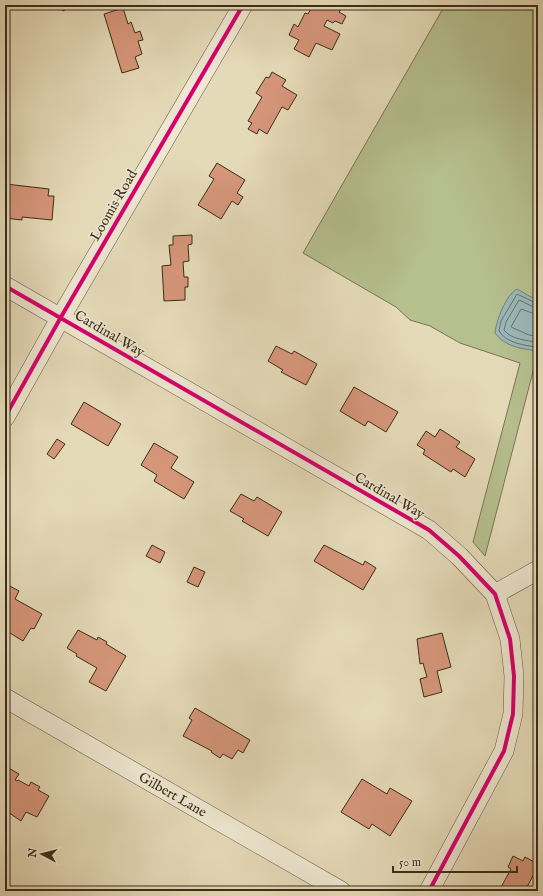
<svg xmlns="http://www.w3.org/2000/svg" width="543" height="896" font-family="'IM FELL English',serif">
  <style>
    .green { fill: #b6bf8e; stroke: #787654 }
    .water { fill: #9ab8b9; stroke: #748079 }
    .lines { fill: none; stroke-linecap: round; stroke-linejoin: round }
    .shore { stroke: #6a7269; stroke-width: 1 }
    .building { fill: #d6967a; stroke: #3b2d19 }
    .minor-casing { stroke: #665841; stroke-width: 20 }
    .minor { stroke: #eee7d1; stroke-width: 19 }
    .cycleway-casing { stroke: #eee7d1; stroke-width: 6 }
    .cycleway { stroke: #d6006c; stroke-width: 4 }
    .labels { text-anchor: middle; stroke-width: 3; stroke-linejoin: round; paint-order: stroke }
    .street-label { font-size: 14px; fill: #3b2d19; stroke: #eee7d1 }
  </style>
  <rect width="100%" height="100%" fill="#e5dab8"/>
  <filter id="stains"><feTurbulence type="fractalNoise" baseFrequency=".005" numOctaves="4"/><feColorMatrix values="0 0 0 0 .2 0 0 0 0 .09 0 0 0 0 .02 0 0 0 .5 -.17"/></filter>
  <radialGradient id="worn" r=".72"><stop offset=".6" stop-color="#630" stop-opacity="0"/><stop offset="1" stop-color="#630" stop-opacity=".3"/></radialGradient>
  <!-- green -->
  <polygon class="green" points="445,5 538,5 538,364 535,364 485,556 473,542 520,363 460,343 430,326 410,320 396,307 303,253"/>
  <!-- water -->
  <path class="water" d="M517,289L538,301V351C523,349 505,347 495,333C496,321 506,295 517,289Z"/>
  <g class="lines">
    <!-- shore -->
    <g class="shore">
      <path d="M538,304L517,294L501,321L499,331C506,343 526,346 538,347"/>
      <path d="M538,309L519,300L506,322L504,330C510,339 528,341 538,342"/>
      <polyline points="538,315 521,309 511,327 529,335 538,336"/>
    </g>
  </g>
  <!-- building -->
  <g class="building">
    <polygon points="53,5 68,5 64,11"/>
    <polygon points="313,5 336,5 342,8 339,12 346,16 342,24 335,21 333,23 327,20 324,26 340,34 332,50 316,43 309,57 294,49 299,40 289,35 294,24 298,27 305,13 308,14"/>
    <polygon points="123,8 128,24 131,22 135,33 140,31 143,40 138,41 142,54 135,57 139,68 122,73 104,14"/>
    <polygon points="272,72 286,80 282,86 297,95 288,110 282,107 267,134 259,129 257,134 248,129 252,123 248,121 262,97 256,93 266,77 269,78"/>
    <polygon points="217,163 245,180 237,193 243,197 238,205 232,201 221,219 198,205 214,179 209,176"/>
    <polygon points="6,184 49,189 48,196 54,196 52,220 22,217 22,220 5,218"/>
    <polygon points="192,235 192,244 188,245 189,261 183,262 184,277 188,277 188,287 185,287 185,300 164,301 162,266 171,265 169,245 173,245 173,236"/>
    <polygon points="276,346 292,354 294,351 317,364 306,385 281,372 283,370 268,361"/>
    <polygon points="354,387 398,412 386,432 368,421 365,426 340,411"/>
    <polygon points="84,402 121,424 108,446 71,424"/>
    <polygon points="440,429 460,442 456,447 475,459 465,477 453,469 451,472 423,454 425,450 417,445 426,431 435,437"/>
    <polygon points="57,439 65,444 54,459 47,454"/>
    <polygon points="154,443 178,457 171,468 194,482 184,499 154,481 157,475 141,465"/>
    <polygon points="241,494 254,501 257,497 282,512 268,536 242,521 244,519 230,511"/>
    <polygon points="152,545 165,552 160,563 146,556"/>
    <polygon points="324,545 363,565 365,561 376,568 363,590 314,561"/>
    <polygon points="194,567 205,572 198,587 187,582"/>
    <polygon points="8,585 19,591 15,599 42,614 34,629 31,628 23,641 5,630 5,591"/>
    <polygon points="78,630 97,640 98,637 107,642 106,644 126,656 106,691 89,682 97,668 76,656 77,654 67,648"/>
    <polygon points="442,633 451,667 437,671 442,692 424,697 420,679 427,677 423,663 420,664 417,639"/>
    <polygon points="195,708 250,740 243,753 238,750 232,759 223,754 220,758 211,752 212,751 183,736 192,720 189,718"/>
    <polygon points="5,766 19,774 15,780 17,781 18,780 29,786 31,782 40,787 38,790 49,796 37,817 26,812 21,821 5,810"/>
    <polygon points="362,779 387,794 390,788 412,801 390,836 372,824 369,829 341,812"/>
    <polygon points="513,856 523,861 525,857 538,864 538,866 525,891 499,891 511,869 508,867"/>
  </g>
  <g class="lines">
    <!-- minor casing -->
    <g class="minor-casing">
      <g id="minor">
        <polyline points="5,286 429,530 459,556 495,594 510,639 514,676 513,714 504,751 429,891"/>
        <polyline points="5,417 61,317 243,5"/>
        <polyline points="495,594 538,570"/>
        <polyline points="5,698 341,891"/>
      </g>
    </g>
    <!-- minor -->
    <use href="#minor" class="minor"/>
    <!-- cycleway casing -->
    <g class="cycleway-casing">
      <g id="cycleway">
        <polyline points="5,286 429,530 459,556 495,594 510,639 514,676 513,714 504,751 429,891"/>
        <polyline points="5,417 61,317 243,5"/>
      </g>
    </g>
    <!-- cycleway -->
    <use href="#cycleway" class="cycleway"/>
  </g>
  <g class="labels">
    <!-- street labels -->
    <g class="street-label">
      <text transform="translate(113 205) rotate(-60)" y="5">Loomis Road</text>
      <text transform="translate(110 333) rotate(30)" y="5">Cardinal Way</text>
      <text transform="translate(390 495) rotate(30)" y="5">Cardinal Way</text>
      <text transform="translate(173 794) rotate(30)" y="5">Gilbert Lane</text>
    </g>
  </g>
  <!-- margin -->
  <rect width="543" height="896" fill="none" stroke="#e5dab8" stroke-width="20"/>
  <rect x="6" y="6" width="531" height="884" fill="none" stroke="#3b2d19" stroke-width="2"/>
  <rect x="10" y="10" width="523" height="876" fill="none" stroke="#3b2d19"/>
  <!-- north arrow -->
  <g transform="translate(42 854) rotate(277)" stroke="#eee7d1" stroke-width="3" paint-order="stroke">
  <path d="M0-3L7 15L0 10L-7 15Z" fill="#3b2d19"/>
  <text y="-6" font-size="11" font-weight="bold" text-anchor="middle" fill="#3b2d19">N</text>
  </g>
  <!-- scale -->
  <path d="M393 866v6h124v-6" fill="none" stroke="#3b2d19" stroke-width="2"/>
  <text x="399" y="866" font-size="12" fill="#3b2d19" stroke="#eee7d1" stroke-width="3" paint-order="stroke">50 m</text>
  <rect width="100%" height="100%" filter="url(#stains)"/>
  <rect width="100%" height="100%" fill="url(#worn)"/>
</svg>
